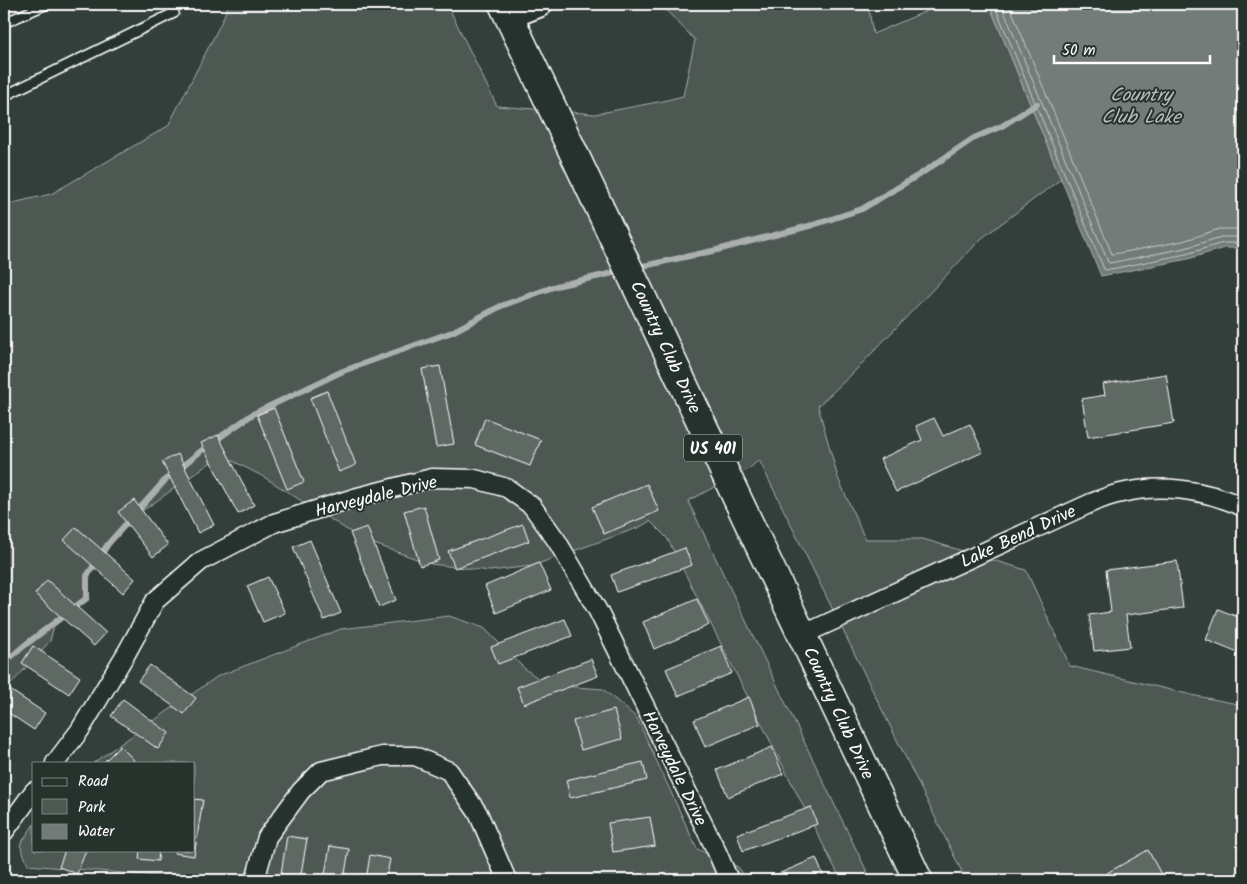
<svg xmlns="http://www.w3.org/2000/svg" width="1247" height="884" font-family="Kalam,sans-serif">
  <style>
    .green { fill: #4d5853; stroke: #a6aca9 }
    .water { fill: #737b78; stroke: #abb0ae }
    .lines { fill: none; stroke-linecap: round; stroke-linejoin: round }
    .shore { stroke: #c7cac9; stroke-width: 1 }
    .stream { stroke: #abb0ae; stroke-width: 6 }
    .building { fill: #5f6964; stroke: #fff }
    .lane-casing { stroke: #fff; stroke-width: 12 }
    .street-casing { stroke: #fff; stroke-width: 21 }
    .secondary-casing { stroke: #fff; stroke-width: 29 }
    .primary-casing { stroke: #fff; stroke-width: 31 }
    .lane { stroke: #26332d; stroke-width: 9 }
    .street { stroke: #26332d; stroke-width: 18 }
    .secondary { stroke: #26332d; stroke-width: 25 }
    .primary { stroke: #26332d; stroke-width: 28 }
    .labels { text-anchor: middle; stroke-width: 4; stroke-linejoin: round; paint-order: stroke }
    .shield { fill: #26332d; stroke: #bec2c0; stroke-width: 1 }
    .shield-label { font-size: 16px; font-weight: bold; fill: #fff }
    .street-label { font-size: 18px; fill: #fff; stroke: #26332d }
    .water-label { font-size: 19px; font-style: italic; fill: #b9bdbc; stroke: #26332d }
  </style>
  <rect width="100%" height="100%" fill="#333f3a"/>
  <filter id="ink" filterUnits="userSpaceOnUse"><feTurbulence type="fractalNoise" baseFrequency=".02" numOctaves="2"/><feDisplacementMap in="SourceGraphic" scale="10" xChannelSelector="R" yChannelSelector="G"/><feConvolveMatrix kernelMatrix="1 2 1 2 8 2 1 2 1" color-interpolation-filters="sRGB"/></filter>
  <g filter="url(#ink)">
    <!-- green -->
    <g class="green">
      <polygon points="229,4 447,4 497,106 595,114 663,101 683,96 695,40 660,4 868,4 873,34 943,4 989,4 1061,179 982,238 851,375 818,406 838,478 865,539 923,539 1026,570 1070,666 1196,696 1243,705 1243,880 966,880 759,460 750,468 688,501 870,878 869,880 841,880 667,538 650,521 640,527 532,566 490,571 431,564 363,540 264,477 221,455 127,522 108,544 87,576 87,598 54,625 50,641 4,692 4,205 51,194 168,126 221,23"/>
      <polygon points="449,616 484,628 525,669 548,685 603,689 637,718 697,849 738,867 748,880 205,880 28,865 20,845 34,824 34,850 194,850 194,763 93,763 218,676 341,629"/>
    </g>
    <!-- water -->
    <polygon class="water" points="989,4 1243,4 1243,248 1224,248 1188,259 1101,276"/>
    <g class="lines">
      <!-- shore -->
      <g class="shore">
        <polyline points="994,4 1104,269 1106,270 1186,254 1223,243 1243,243"/>
        <polyline points="1001,4 1108,262 1110,263 1185,248 1221,237 1243,237"/>
        <polyline points="1009,4 1112,254 1114,254 1183,241 1219,229 1243,229"/>
      </g>
      <!-- stream -->
      <g class="stream">
        <polyline points="634,268 717,250 813,225 862,209 922,173 974,138 1002,126 1037,104"/>
        <polyline points="4,663 25,645 87,598 87,576 108,544 167,478 206,447 253,414 343,371 452,332 501,306 556,286 622,271"/>
      </g>
    </g>
    <!-- building -->
    <g class="building">
      <polygon points="440,366 454,444 436,447 422,369"/>
      <polygon points="1166,374 1174,423 1088,437 1082,399 1105,395 1103,384"/>
      <polygon points="327,391 356,465 339,472 310,398"/>
      <polygon points="274,408 304,482 287,489 257,415"/>
      <polygon points="485,418 541,440 530,466 475,445"/>
      <polygon points="934,418 943,436 970,424 983,452 896,492 880,459 922,440 916,426"/>
      <polygon points="218,435 254,505 238,514 201,443"/>
      <polygon points="178,454 214,525 198,533 162,462"/>
      <polygon points="647,484 659,511 604,534 592,507"/>
      <polygon points="134,500 168,545 153,557 118,512"/>
      <polygon points="424,506 439,560 420,566 404,511"/>
      <polygon points="523,524 529,541 455,568 448,551"/>
      <polygon points="76,527 135,579 123,593 64,540"/>
      <polygon points="367,527 396,600 379,607 350,533"/>
      <polygon points="310,540 341,613 324,620 293,547"/>
      <polygon points="685,548 692,565 617,592 611,575"/>
      <polygon points="1177,561 1183,608 1126,615 1130,647 1094,651 1089,615 1111,612 1106,570"/>
      <polygon points="539,563 551,590 496,613 485,586"/>
      <polygon points="268,577 285,613 263,622 247,586"/>
      <polygon points="47,580 106,633 94,646 35,594"/>
      <polygon points="697,599 709,625 654,649 643,622"/>
      <polygon points="1218,609 1243,619 1243,655 1206,640"/>
      <polygon points="565,619 572,636 498,664 491,647"/>
      <polygon points="33,646 80,677 69,694 22,663"/>
      <polygon points="721,646 732,673 678,696 666,669"/>
      <polygon points="591,659 598,676 524,704 517,687"/>
      <polygon points="150,665 196,698 184,714 138,681"/>
      <polygon points="4,686 45,713 34,730 4,710"/>
      <polygon points="749,697 760,724 705,747 694,720"/>
      <polygon points="123,699 169,733 158,749 111,716"/>
      <polygon points="614,710 622,739 581,750 573,721"/>
      <polygon points="120,746 134,760 132,763 103,763"/>
      <polygon points="772,747 783,774 728,797 717,770"/>
      <polygon points="4,758 9,761 4,769"/>
      <polygon points="643,762 647,780 570,798 566,780"/>
      <polygon points="194,799 203,800 194,856 174,853 175,850 194,850"/>
      <polygon points="811,807 817,824 743,851 737,834"/>
      <polygon points="650,817 655,846 613,852 608,823"/>
      <polygon points="287,836 307,839 300,880 280,880"/>
      <polygon points="330,846 349,849 344,880 324,880"/>
      <polygon points="65,850 86,850 77,874 59,867"/>
      <polygon points="140,850 159,850 158,861 139,859"/>
      <polygon points="1148,850 1164,880 1111,880 1107,873"/>
      <polygon points="370,855 390,859 386,880 366,880"/>
      <polygon points="816,858 825,880 764,880"/>
      <polygon points="477,875 483,880 472,880"/>
    </g>
    <g class="lines">
      <!-- lane casing -->
      <g class="lane-casing">
        <g id="lane">
          <polyline points="4,23 47,4"/>
          <polyline points="4,96 174,13 170,4"/>
        </g>
      </g>
      <!-- street casing -->
      <g class="street-casing">
        <g id="street">
          <path d="M802,635L1091,503C1099,500 1108,496 1117,494C1159,483 1204,489 1243,507"/>
          <polyline points="55,763 80,730 127,652 155,601 201,561 274,523 354,498 432,478 475,479 507,488 532,506 557,541 598,611 717,852 729,880"/>
          <polyline points="4,832 34,791"/>
          <polyline points="255,880 267,837 301,791 321,771 382,756 415,756 449,771 478,813 507,880"/>
        </g>
      </g>
      <!-- secondary casing -->
      <g class="secondary-casing">
        <polyline id="secondary" points="508,16 539,4"/>
      </g>
      <!-- primary casing -->
      <g class="primary-casing">
        <polyline id="primary" points="503,4 918,880"/>
      </g>
      <!-- lane -->
      <use href="#lane" class="lane"/>
      <!-- street -->
      <use href="#street" class="street"/>
      <!-- secondary -->
      <use href="#secondary" class="secondary"/>
      <!-- primary -->
      <use href="#primary" class="primary"/>
    </g>
  </g>
  <g class="labels">
    <!-- shield labels -->
    <rect class="shield" x="684" y="434.5" width="58" height="27" rx="4"/>
    <g class="shield-label">
      <text x="713" y="454">US 401</text>
    </g>
    <!-- street labels -->
    <g class="street-label">
      <text transform="translate(666 347) rotate(65)" y="6">Country Club Drive</text>
      <text transform="translate(376 496) rotate(-14)" y="6">Harveydale Drive</text>
      <text transform="translate(1018 536) rotate(-25)" y="6">Lake Bend Drive</text>
      <text transform="translate(839 713) rotate(65)" y="6">Country Club Drive</text>
      <text transform="translate(675 768) rotate(64)" y="6">Harveydale Drive</text>
    </g>
    <!-- water labels -->
    <g class="water-label">
      <text x="1141" y="101">Country<tspan x="1141" dy="22">Club Lake</tspan></text>
    </g>
  </g>
  <!-- margin -->
  <rect width="1247" height="884" fill="none" stroke="#26332d" stroke-width="20"/>
  <rect x="10" y="10" width="1227" height="864" fill="none" stroke="#fff" stroke-width="2" filter="url(#ink)"/>
  <!-- legend -->
  <rect x="32" y="762" width="162" height="90" fill="#26332d" stroke="#7d8581"/>
  <rect x="42" y="778" width="25" height="8" fill="#26332d" stroke="#7d8581"/>
  <text x="78" y="786" font-size="15" fill="#ffffff">Road</text>
  <rect x="42" y="799" width="25" height="15" fill="#4d5853" stroke="#7d8581"/>
  <text x="78" y="812" font-size="15" fill="#ffffff">Park</text>
  <rect x="42" y="824" width="25" height="15" fill="#737b78" stroke="#7d8581"/>
  <text x="78" y="836" font-size="15" fill="#ffffff">Water</text>
  <!-- scale -->
  <path d="M1054 55v8h156v-8" fill="none" stroke="#ffffff" stroke-width="2.5"/>
  <text x="1062" y="55" font-size="15" fill="#ffffff" stroke="#26332d" stroke-width="4" paint-order="stroke">50 m</text>
</svg>
